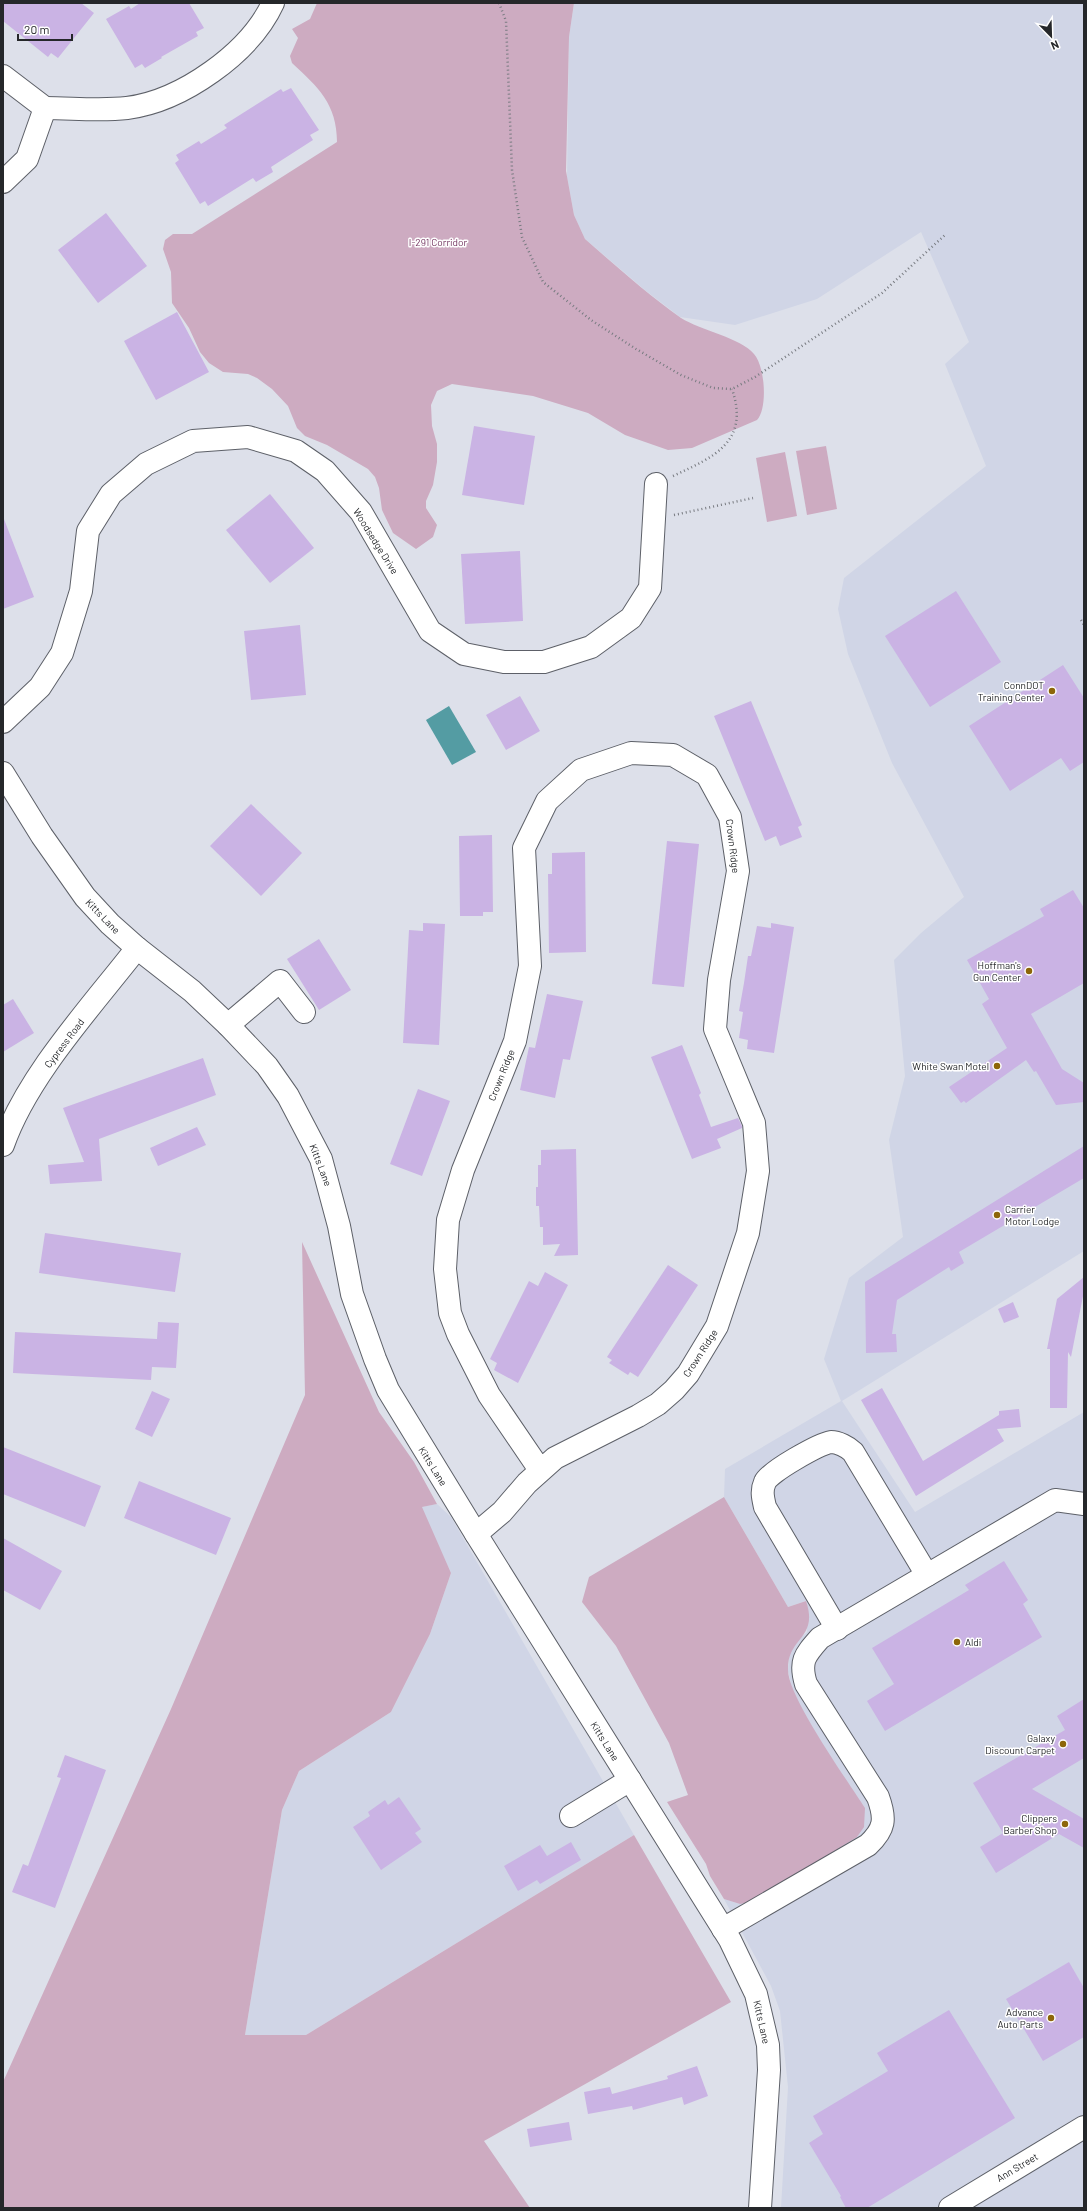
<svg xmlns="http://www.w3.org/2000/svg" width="1087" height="2211" font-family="Barlow,sans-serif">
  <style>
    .built { fill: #d0d5e6 }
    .green { fill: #cdabc1 }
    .water { fill: #549ca3 }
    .building { fill: #cab3e4 }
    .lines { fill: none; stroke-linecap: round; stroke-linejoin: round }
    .minor-casing { stroke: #5d6068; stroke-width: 24 }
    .path { stroke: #787b81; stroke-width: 2.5; stroke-dasharray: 1 3; stroke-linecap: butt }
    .minor { stroke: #fff; stroke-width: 22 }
    .poi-dot { fill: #8d6609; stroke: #fff; stroke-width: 1.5 }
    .labels { text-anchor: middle; stroke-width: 3; stroke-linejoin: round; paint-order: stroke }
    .park-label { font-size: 10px; fill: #743762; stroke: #fff }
    .street-label { font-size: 10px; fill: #25272a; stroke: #fff }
    .poi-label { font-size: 10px; fill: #25272a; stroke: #fff; text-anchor: end }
  </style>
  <rect width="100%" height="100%" fill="#dde0ea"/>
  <!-- built -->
  <g class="built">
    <polygon points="574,3 1084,3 1084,1251 842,1401 915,1512 1084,1412 1084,2208 781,2208 788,2087 780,2011 771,1986 724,1899 740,1904 793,1693 788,1671 789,1653 800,1638 807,1632 806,1601 788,1607 724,1497 725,1469 841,1401 824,1359 849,1278 903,1237 889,1140 905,1076 894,960 921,933 964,897 892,763 848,654 838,609 844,578 986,466 945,364 969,342 921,232 817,299 735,325 680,317 646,291 585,239 574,215 567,177 569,37"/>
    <polygon points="437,1504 451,1517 634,1835 306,2035 245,2035 282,1810 299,1771 391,1712 430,1634 451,1573 421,1507"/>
  </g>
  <!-- green -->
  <g class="green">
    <path d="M317,3H574L569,37L566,171L574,215L585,239C616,266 647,294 681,318C700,330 741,338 754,354C765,366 768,408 757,420L692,448L668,450L625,435L588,413L533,396L452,384L437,391L431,405L432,426L437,444V462L433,485L426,501V508L437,525L433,537L416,549L393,533L382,510L379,488L375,477L368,469L327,445L305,436L297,428L288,406L272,389L257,378L248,374L223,372L209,363L200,352L189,328L172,303L171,272L163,249L165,240L173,234H192L337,142C337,104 318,87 292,63L290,56L298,38L292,29L310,19Z"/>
    <polygon points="826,446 837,509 807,515 796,451"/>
    <polygon points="785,452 797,516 767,522 756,458"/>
    <polygon points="302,1242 379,1412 414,1462 437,1504 422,1507 451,1573 430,1634 391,1712 299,1771 282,1810 245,2035 306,2035 634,1835 731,2002 484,2141 530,2208 3,2208 3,2082 171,1709 305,1395"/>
    <path d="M724,1497L788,1607L806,1601C819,1639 787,1637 788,1670C788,1697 847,1780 865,1808L864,1827L857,1837L754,1901L740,1904L724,1899L710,1876L706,1864L667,1802L688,1795L669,1743L616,1646L582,1602L589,1577Z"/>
  </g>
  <!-- water -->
  <polygon class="water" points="449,706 476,752 452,765 426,720"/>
  <!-- building -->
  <g class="building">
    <polygon points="3,3 81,3 94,13 58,58 51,53 48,57 3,21"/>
    <polygon points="140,3 189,3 204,28 196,32 198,36 161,57 162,58 145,68 142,64 135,68 106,19 129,6 131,9"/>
    <polygon points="291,88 319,130 310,135 313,140 271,167 273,172 256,182 253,178 208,206 205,201 200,204 175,163 179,160 176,155 199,141 201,144 227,128 224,125 281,89 283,92"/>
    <polygon points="106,213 147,266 98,303 58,250"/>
    <polygon points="177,312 209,372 156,400 124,341"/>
    <polygon points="474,426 535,436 524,505 462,495"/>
    <polygon points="270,494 314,548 270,583 226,530"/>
    <polygon points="4,519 34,597 3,609 3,520"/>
    <polygon points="520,551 523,621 465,624 461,554"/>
    <polygon points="956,591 1001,662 930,707 885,636"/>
    <polygon points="300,625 306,695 251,700 244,631"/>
    <polygon points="1063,665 1084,698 1084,762 1070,771 1061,758 1010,791 969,726"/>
    <polygon points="520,696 540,731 506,750 486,715"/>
    <polygon points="751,701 802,825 798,827 802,837 780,846 776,836 765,841 714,716"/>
    <polygon points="251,804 302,853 261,896 210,846"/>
    <polygon points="492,835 493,912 483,912 483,916 460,916 459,836"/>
    <polygon points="667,841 699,844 684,987 652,984"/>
    <polygon points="585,852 586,952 549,953 548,874 552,874 552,853"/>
    <polygon points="1073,890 1084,908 1084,983 1031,1014 1062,1069 1084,1083 1084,1102 1056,1105 1036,1071 1034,1072 1026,1060 966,1103 964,1101 961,1103 949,1087 1007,1048 982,1004 989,999 967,960 1044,916 1040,909"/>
    <polygon points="423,923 445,924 439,1045 403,1043 409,930 423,931"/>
    <polygon points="771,923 794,927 774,1053 747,1049 748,1040 739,1038 743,1012 739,1011 744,983 748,956 751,956 757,926 771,928"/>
    <polygon points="319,939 351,990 319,1010 287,959"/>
    <polygon points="547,994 583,1001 570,1060 563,1059 555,1098 520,1090 529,1047 535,1048"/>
    <polygon points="13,999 34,1033 3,1052 3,1005"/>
    <polygon points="682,1045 701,1093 699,1095 711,1127 738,1118 742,1126 742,1128 717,1139 721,1148 692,1159 651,1057"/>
    <polygon points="203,1058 216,1095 99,1139 102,1181 50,1184 48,1165 84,1162 63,1108"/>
    <polygon points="418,1089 450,1101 422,1176 390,1164"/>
    <polygon points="197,1127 206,1145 158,1166 150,1148"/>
    <polygon points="1084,1146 1084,1178 959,1252 964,1263 951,1271 949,1267 897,1300 892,1334 896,1334 897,1352 866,1353 865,1282"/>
    <polygon points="576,1149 578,1255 554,1256 560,1244 543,1245 543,1227 540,1227 539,1206 536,1206 536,1187 538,1187 538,1165 541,1165 541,1150"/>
    <polygon points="45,1233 181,1253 175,1292 39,1273"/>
    <polygon points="668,1265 698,1285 638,1377 630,1372 628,1375 609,1363 612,1360 607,1357"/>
    <polygon points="545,1272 568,1285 518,1383 494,1370 497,1363 490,1359 529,1281 538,1286"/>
    <polygon points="1084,1277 1084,1291 1071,1357 1068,1352 1067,1408 1050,1408 1050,1349 1047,1349 1057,1299"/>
    <polygon points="1013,1302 1019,1317 1004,1323 998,1309"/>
    <polygon points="158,1322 179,1323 176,1368 152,1367 151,1380 13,1373 15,1332 157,1339"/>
    <polygon points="882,1388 923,1461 999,1415 999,1411 1019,1409 1021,1427 997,1429 1004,1441 916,1496 861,1400"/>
    <polygon points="152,1391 170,1399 152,1437 135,1429"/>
    <polygon points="3,1447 101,1486 85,1527 3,1494"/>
    <polygon points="139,1481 231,1518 216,1555 124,1518"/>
    <polygon points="3,1538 62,1571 40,1610 3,1590"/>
    <polygon points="1004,1561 1028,1600 1023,1604 1042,1637 885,1731 867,1701 894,1684 872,1648 969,1590 965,1585"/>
    <polygon points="1084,1699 1084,1758 1032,1789 1084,1819 1084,1848 1059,1834 996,1873 980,1847 1003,1833 973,1783 1065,1730 1057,1716"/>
    <polygon points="65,1755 106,1770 55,1908 12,1892 23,1864 28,1866 61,1778 57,1777"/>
    <polygon points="399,1797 421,1829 415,1833 422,1842 381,1870 353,1827 370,1816 368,1812 385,1800 388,1805"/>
    <polygon points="571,1842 581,1860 540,1884 537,1880 518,1891 504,1866 540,1845 547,1856"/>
    <polygon points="1069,1962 1084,1988 1084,2037 1043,2061 1006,1999"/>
    <polygon points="949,2010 1015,2118 867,2208 846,2208 840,2197 841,2196 809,2143 823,2134 813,2116 888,2071 877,2053"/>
    <polygon points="697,2066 708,2096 684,2105 682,2097 633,2110 632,2106 588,2114 584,2092 610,2087 612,2094 668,2079 667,2076"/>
    <polygon points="569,2122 572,2140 530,2147 527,2129"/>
  </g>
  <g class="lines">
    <!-- minor casing -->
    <g class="minor-casing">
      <g id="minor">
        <polyline points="3,76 45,108 27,159 3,182"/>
        <path d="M45,108C72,108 100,111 127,108C182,101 250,53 273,3"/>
        <polyline points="3,722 40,687 62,653 81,591 88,531 111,494 146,464 193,441 248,437 296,451 325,471 361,512 430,631 464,654 504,662 544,662 591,647 631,618 650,588 656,484"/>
        <polyline points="3,773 42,836 85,897 110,924 137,948 192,991 228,1025 267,1066 288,1096 321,1159 339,1226 352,1294 375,1359 388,1390 476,1534 730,1940 756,1994 768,2045 769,2070 760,2208"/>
        <polyline points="228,1025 280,981 304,1012"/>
        <path d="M3,1145C27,1076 92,1006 137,948"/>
        <polyline points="476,1534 502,1512 527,1483 555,1458 638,1416 658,1404 674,1390 688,1374 717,1326 748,1233 758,1171 754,1123 715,1029 719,980 738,871 730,817 707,775 673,755 631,753 581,770 547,801 524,848 530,966 515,1041 463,1170 448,1220 445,1269 450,1313 458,1334 489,1395 540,1470"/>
        <path d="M837,1629L765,1507C763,1498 761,1491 765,1482C769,1472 819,1444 831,1442C838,1442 848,1447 853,1452L927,1575"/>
        <polyline points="571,1816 630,1780"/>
        <path d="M723,1929L868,1845C885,1829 886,1819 878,1797L806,1684C799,1661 805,1655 820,1638L1055,1500L1084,1504"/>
        <polyline points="950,2208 1084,2127"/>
      </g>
    </g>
    <!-- path -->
    <g class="path">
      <polyline points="499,3 506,21 512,170 522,237 543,282 591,320 636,349 681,375 713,388 732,389 755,377 882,293 946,234"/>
      <path d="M673,476C714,457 750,442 732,389"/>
      <polyline points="674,515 753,498"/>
      <polyline points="1081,620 1084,625"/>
    </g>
    <!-- minor -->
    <use href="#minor" class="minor"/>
  </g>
  <!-- markers -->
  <g class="poi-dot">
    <circle cx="1052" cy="691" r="4"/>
    <circle cx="1029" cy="971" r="4"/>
    <circle cx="997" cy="1066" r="4"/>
    <circle cx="997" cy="1215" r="4"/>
    <circle cx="957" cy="1642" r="4"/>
    <circle cx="1063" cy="1744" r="4"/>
    <circle cx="1065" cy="1824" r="4"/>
    <circle cx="1051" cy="2018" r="4"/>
  </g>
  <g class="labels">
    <!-- park labels -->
    <g class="park-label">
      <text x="438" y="246">I-291 Corridor</text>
    </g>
    <!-- street labels -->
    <g class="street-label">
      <text transform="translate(376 541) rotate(58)" y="4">Woodsedge Drive</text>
      <text transform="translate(733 846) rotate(83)" y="4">Crown Ridge</text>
      <text transform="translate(103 916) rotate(46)" y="4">Kitts Lane</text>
      <text transform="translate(64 1043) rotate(-53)" y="4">Cypress Road</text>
      <text transform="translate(501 1075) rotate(-68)" y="4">Crown Ridge</text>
      <text transform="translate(321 1165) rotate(69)" y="4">Kitts Lane</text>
      <text transform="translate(700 1353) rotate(-57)" y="4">Crown Ridge</text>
      <text transform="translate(433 1466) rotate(58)" y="4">Kitts Lane</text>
      <text transform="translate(605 1741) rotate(58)" y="4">Kitts Lane</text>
      <text transform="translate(762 2022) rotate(77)" y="4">Kitts Lane</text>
      <text transform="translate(1017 2167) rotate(-31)" y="4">Ann Street</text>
    </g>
    <!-- poi labels -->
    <g class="poi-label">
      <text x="1044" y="689">ConnDOT<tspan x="1044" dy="12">Training Center</tspan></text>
      <text x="1021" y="969">Hoffman's<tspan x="1021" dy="12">Gun Center</tspan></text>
      <text x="989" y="1070">White Swan Motel</text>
      <text x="1005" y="1213" text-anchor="start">Carrier<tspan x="1005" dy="12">Motor Lodge</tspan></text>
      <text x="965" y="1646" text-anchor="start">Aldi</text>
      <text x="1055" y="1742">Galaxy<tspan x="1055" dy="12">Discount Carpet</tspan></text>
      <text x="1057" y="1822">Clippers<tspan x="1057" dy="12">Barber Shop</tspan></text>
      <text x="1043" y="2016">Advance<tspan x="1043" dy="12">Auto Parts</tspan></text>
    </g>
  </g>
  <!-- border -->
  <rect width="1087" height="2211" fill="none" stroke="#25272a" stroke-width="8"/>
  <!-- north arrow -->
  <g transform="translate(1051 36) rotate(157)" stroke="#ffffff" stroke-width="3" paint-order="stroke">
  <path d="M0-3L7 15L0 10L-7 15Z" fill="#25272a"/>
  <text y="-6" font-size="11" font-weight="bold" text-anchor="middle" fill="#25272a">N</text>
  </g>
  <!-- scale -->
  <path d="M18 34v6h54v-6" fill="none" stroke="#25272a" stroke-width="2"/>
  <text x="24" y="34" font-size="12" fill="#25272a" stroke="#ffffff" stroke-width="3" paint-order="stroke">20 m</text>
</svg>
